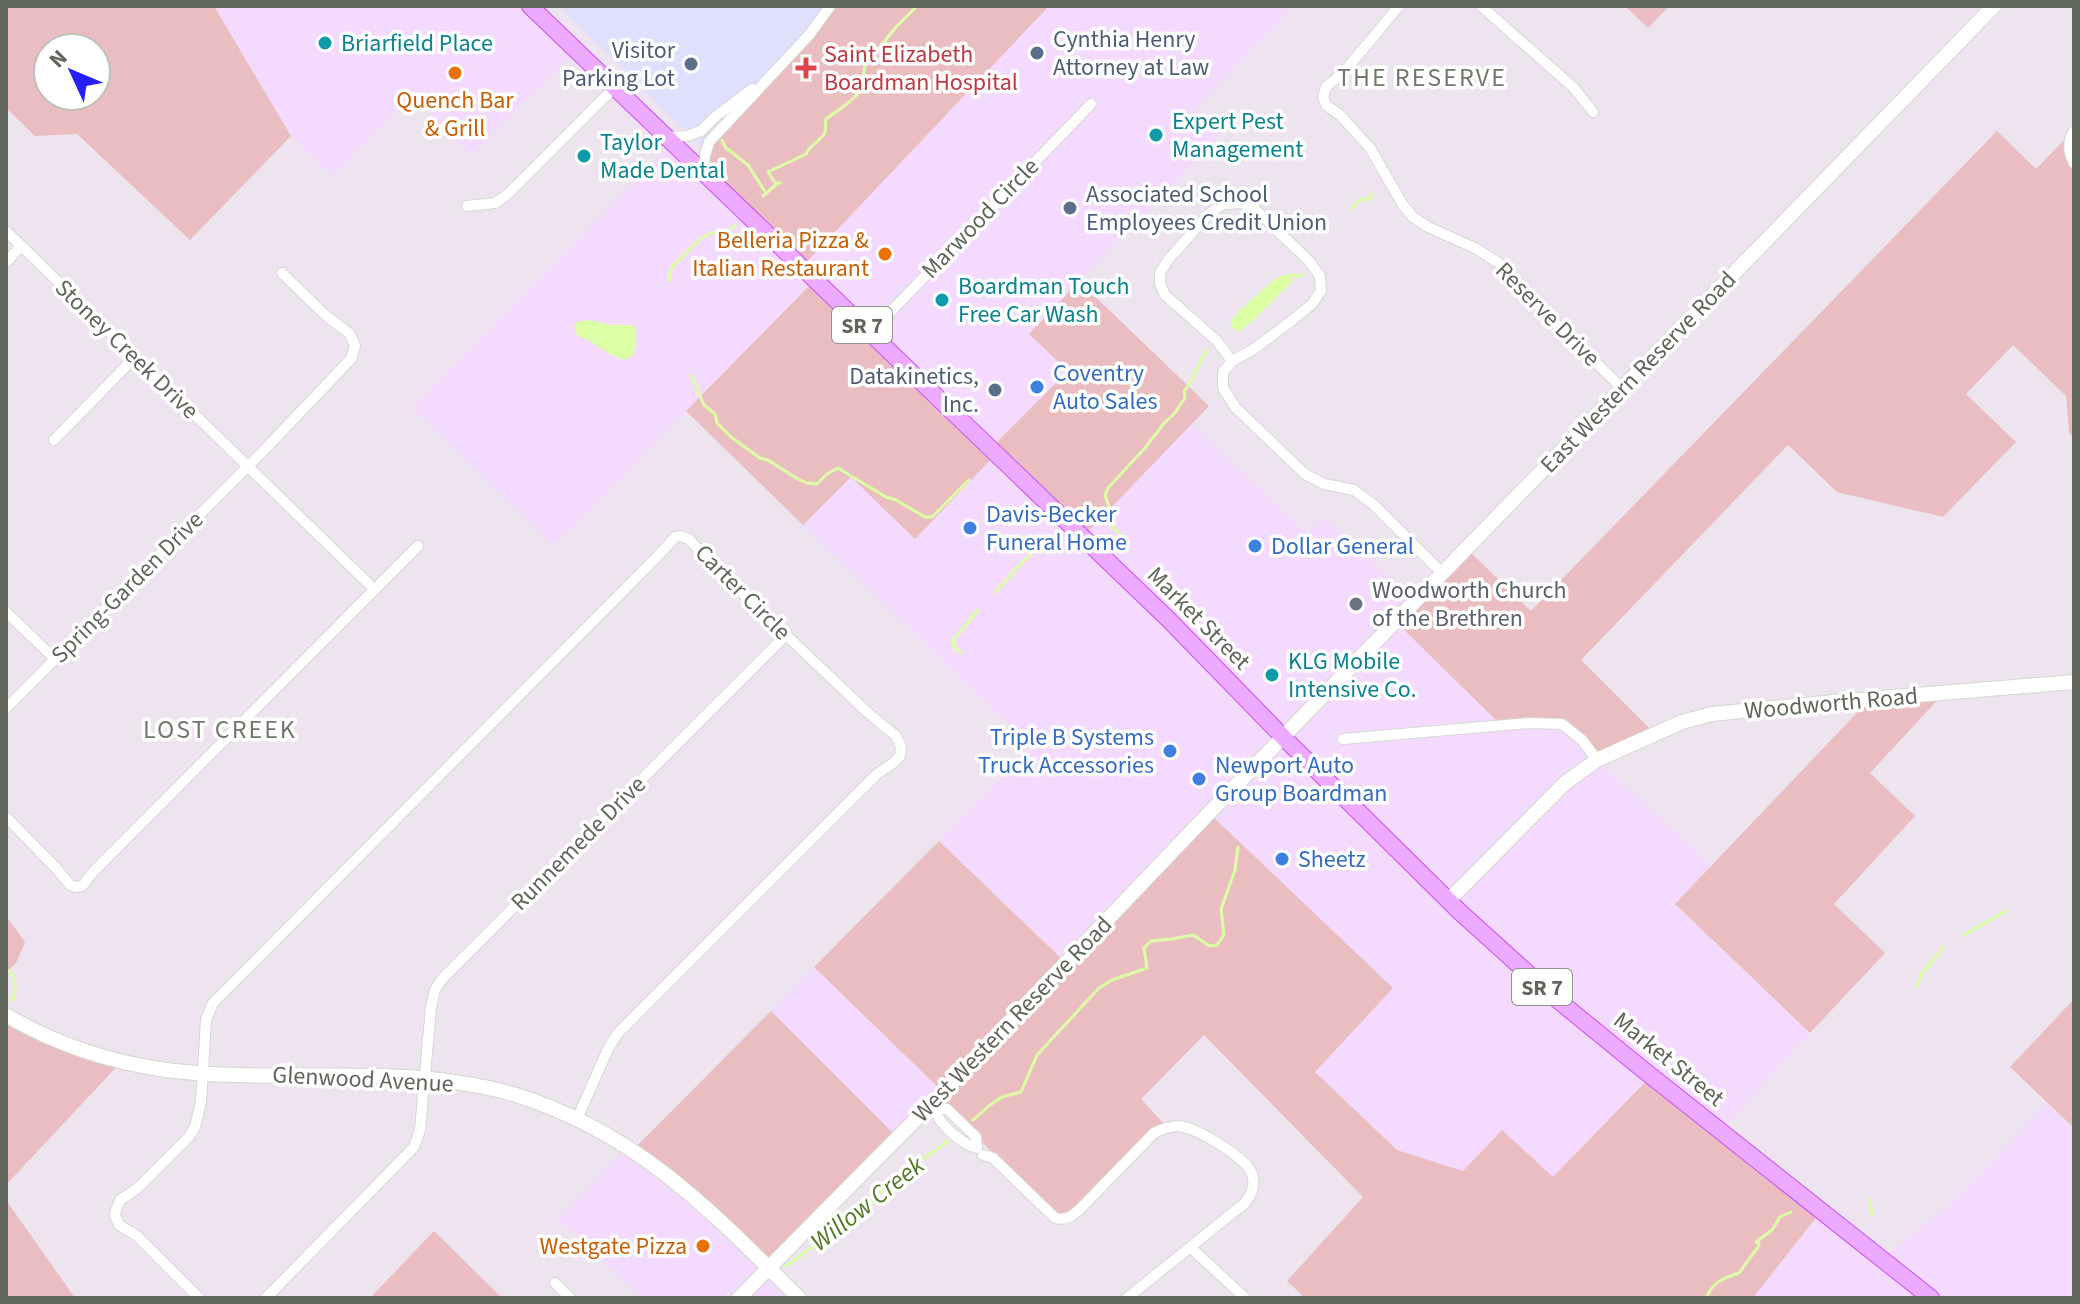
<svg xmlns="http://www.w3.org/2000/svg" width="2080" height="1304" font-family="'Source Sans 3',sans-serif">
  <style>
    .commercial { fill: #f5daff }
    .medical { fill: #e0dffe }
    .green { fill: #eabec0; fill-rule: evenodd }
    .water { fill: #dcffa5 }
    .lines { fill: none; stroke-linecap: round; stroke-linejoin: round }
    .stream { stroke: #dcffa5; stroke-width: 3 }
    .street-casing { stroke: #d4d9d2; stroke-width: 12 }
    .secondary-casing { stroke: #d3d8ce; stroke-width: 16 }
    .primary-casing { stroke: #c54eff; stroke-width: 18 }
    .street { stroke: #fff; stroke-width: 10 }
    .secondary { stroke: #fff; stroke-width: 14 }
    .primary { stroke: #edaaff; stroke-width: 16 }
    .culture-dot { fill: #0f9aa8; stroke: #fff; stroke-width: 3 }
    .service-dot { fill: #5c6f8a; stroke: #fff; stroke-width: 3 }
    .health-dot { fill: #e0444e; stroke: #fff; stroke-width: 3 }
    .food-dot { fill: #e8710a; stroke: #fff; stroke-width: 3 }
    .shop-dot { fill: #3f7fe0; stroke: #fff; stroke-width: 3 }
    .worship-dot { fill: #6b7280; stroke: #fff; stroke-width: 3 }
    .labels { text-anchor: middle; stroke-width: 7; stroke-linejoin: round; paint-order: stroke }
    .shield { fill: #fff; stroke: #90948d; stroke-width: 2 }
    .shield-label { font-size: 22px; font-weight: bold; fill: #61665c }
    .service-label { font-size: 24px; fill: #4e5e75; stroke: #fff; text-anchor: start }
    .culture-label { font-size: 24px; fill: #0d838f; stroke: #fff; text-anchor: start }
    .health-label { font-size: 24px; fill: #be3a42; stroke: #fff; text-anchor: start }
    .food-label { font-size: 24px; fill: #c56008; stroke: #fff; text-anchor: end }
    .street-label { font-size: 24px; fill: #61665c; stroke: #fff }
    .shop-label { font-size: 24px; fill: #366cbe; stroke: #fff; text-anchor: start }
    .worship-label { font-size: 24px; fill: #5b616d; stroke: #fff; text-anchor: start }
    .neighbourhood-label { font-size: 26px; letter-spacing: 2px; fill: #73786d; stroke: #fff }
    .water-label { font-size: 26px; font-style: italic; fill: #547a28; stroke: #fff }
  </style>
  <rect width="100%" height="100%" fill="#ede4f0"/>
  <!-- commercial -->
  <g class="commercial">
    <polygon points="214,6 530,6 576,51 471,155 411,95 333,176 291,136"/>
    <polygon points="1049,6 1283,6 1289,12 1195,109 1221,134 1029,333 1068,371 991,449 815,280 554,546 413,408 672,143 802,267"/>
    <polygon points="1192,424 1307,534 1324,517 1415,602 1562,724 1597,760 1711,865 1675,905 1810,1033 1721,1131 1553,1178 1463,1171 1397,1150 1315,1072 1392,988 1210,814 1066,963 939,841 1032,747 803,525 851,477 996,454 1083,536"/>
    <polygon points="814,967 942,1091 897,1137 771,1011"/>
    <polygon points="2047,1103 2074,1128 2074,1298 1753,1298 1822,1210 1882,1258 1942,1211 1969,1186"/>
    <polygon points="628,1146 799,1298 642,1298 558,1219"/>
  </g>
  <!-- medical -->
  <polygon class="medical" points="559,6 1049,6 816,250 713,157"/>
  <!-- green -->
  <g class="green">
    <path d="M6,6H214L291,136L190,240L77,134L35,136L6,108ZM48,48H96V96H48Z"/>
    <polygon points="835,6 1049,6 802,267 703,173 713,143 815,35"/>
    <polygon points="1625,6 1669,6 1648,28"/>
    <polygon points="2074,130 2074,439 2069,432 2066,396 2013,345 1966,394 2016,442 1943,517 1837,492 1788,445 1581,660 1654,733 1597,760 1562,724 1501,725 1396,622 1466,548 1531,611 1997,131 2036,169"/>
    <polygon points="815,280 991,448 1068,371 1029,334 1079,281 1209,406 1083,537 996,454 915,539 851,477 803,525 686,411"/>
    <polygon points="1944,693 1870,773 1915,816 1834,904 1885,953 1810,1033 1675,904 1870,699"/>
    <polygon points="1209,813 1393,988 1315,1072 1397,1150 1463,1171 1502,1130 1553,1177 1651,1076 1822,1210 1753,1298 1305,1298 1287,1281 1363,1197 1204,1035 1141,1099 1167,1127 1081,1208 1055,1218 938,1096 942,1091 814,967 939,841 1066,963"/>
    <polygon points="6,918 10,921 25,942 16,963 6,973"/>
    <polygon points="2074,999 2074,1128 2010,1067"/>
    <polygon points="771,1011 897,1137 768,1268 633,1150"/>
    <polygon points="6,1015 122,1061 6,1185"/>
    <polygon points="6,1200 75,1298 6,1298"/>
    <polygon points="434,1231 502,1298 370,1298"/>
  </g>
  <!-- water -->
  <g class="water">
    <path d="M1289,275L1293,280L1291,283C1273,299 1258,318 1239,332L1232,328L1231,321L1240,310L1275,279L1282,276Z"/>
    <path d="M589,320L612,325H632L635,327L636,344L633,355L624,360C606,355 595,341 578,336L574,327L578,322Z"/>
  </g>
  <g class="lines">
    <!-- stream -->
    <g class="stream">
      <polyline points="722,140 725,147 748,165 766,193"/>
      <path d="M776,184L768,172L806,154C810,144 822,141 825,132C826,128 825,123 826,119L847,104L860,92L865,66L896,27L917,6"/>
      <polyline points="763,196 778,183 781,183"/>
      <polyline points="1351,209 1359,200 1369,199 1372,193"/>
      <polyline points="1289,275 1298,276 1303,274"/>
      <polyline points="670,281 669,274 673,266 700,239 711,233 726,233 736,225"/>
      <polyline points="691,375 704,405 715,414 717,423 731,437 760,458 768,460 796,478 807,483 817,484 827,474 838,468 886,497 896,500 925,517 932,517 969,480"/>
      <path d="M1123,548L1127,542C1118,529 1102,524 1109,507L1105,495L1108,488L1145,448L1165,422L1174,414L1185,398L1184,391C1196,379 1197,363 1207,350"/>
      <polyline points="995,592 1034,550 1039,548 1047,553"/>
      <polyline points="961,653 954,647 953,640 978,610"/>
      <polyline points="1964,935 2006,911"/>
      <path d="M6,969C17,977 16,987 13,1000"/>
      <polyline points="1917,987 1922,973 1944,947"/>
      <polyline points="973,1120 990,1105 1002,1097 1021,1092 1037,1055 1099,988 1112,980 1147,968 1144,948 1151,941 1172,939 1193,935 1210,946 1217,945 1224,935 1221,909 1235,870 1238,847"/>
      <polyline points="1870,1200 1872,1215"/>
      <polyline points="786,1266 870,1205 885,1186 948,1141"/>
      <path d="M1706,1298C1713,1282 1723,1278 1739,1273L1758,1247L1759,1243L1756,1242L1772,1230L1780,1217L1791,1212"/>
    </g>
    <!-- street casing -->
    <g class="street-casing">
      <g id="street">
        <polyline points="1399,6 1344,72 1326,87 1323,97 1326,105 1340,115 1370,148 1403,205 1413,217 1428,227 1475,248 1502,265 1557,325 1622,388"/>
        <polyline points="1481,6 1573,87 1593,112"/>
        <path d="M2074,131C2067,142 2068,152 2074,163"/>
        <polyline points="666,137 687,136 701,131 715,117 752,89"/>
        <polyline points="703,173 705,155 709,142 809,35 830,6"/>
        <polyline points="467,206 495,203 507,195 614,88"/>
        <polyline points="6,231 374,589"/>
        <polyline points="6,262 21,246"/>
        <polyline points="870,333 1091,104"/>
        <polyline points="1232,361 1217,341 1165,295 1160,284 1160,273 1168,260 1209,214 1223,204 1242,203 1256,210 1309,261 1320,276 1321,291 1312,304 1290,322 1254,349 1232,361 1223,372 1223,388 1235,407 1305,474 1324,484 1354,490 1373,504 1443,574"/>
        <polyline points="54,440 135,357"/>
        <polyline points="6,612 55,659"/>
        <polyline points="6,708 266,448 351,359 355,346 350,334 325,315 282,273"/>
        <polyline points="1343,739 1529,723 1562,724 1582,740 1597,760"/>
        <polyline points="6,817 57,869 70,885 76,887 82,886 94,871 418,546"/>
        <path d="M931,1103C937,1108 936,1114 940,1120C948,1131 964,1145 977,1148L976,1137L947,1109L936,1108"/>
        <path d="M983,1155L993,1158L1055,1218C1067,1221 1072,1216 1081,1208L1154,1133C1162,1129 1169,1126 1178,1126C1196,1127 1246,1157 1252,1174C1256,1185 1252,1194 1245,1203L1127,1298"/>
        <polyline points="1190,1247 1245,1298"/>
        <polyline points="555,1283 570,1298"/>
        <polyline points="199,1298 137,1236 119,1225 115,1216 116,1210 120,1200 138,1188 189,1137 195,1127 201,1102 206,1020 213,1003 656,558 675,537 681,536 689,539 707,559 786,635 867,712 896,736 901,747 900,756 893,763 877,774 618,1033 608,1049 577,1119"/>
        <polyline points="266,1298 414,1147 420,1130 431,1007 435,990 442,979 786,635"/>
      </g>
    </g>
    <!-- secondary casing -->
    <g class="secondary-casing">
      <g id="secondary">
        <polyline points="1448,901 1565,783 1597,760 1682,722 1712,714 1834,702 2074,682"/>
        <path d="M6,1015C55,1044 110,1062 166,1070C282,1085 402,1061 516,1095C638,1133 711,1211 799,1298"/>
        <polyline points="739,1298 937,1098 1209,813 1994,6"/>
      </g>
    </g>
    <!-- primary casing -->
    <g class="primary-casing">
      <polyline id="primary" points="530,6 1168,619 1283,737 1460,912 1554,997 1641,1068 1931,1298"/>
    </g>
    <!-- street -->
    <use href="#street" class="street"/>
    <!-- secondary -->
    <use href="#secondary" class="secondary"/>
    <!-- primary -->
    <use href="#primary" class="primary"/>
  </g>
  <!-- markers -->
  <g class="culture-dot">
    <circle cx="325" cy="43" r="8"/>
    <circle cx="1156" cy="135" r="8"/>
    <circle cx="584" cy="156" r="8"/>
    <circle cx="942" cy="300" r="8"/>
    <circle cx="1272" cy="675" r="8"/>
  </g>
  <g class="service-dot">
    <circle cx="1037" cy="53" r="8"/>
    <circle cx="691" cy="64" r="8"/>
    <circle cx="1070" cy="208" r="8"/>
    <circle cx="995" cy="390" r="8"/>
  </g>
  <path class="health-dot" d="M802 56h8v8h8v8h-8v8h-8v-8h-8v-8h8z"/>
  <g class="food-dot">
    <circle cx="455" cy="73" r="8"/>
    <circle cx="885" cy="254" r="8"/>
    <circle cx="703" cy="1246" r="8"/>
  </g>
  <g class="shop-dot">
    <circle cx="1037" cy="387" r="8"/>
    <circle cx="970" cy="528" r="8"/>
    <circle cx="1255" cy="546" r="8"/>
    <circle cx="1170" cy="751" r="8"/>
    <circle cx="1199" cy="779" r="8"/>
    <circle cx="1282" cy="859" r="8"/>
  </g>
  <circle class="worship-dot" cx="1356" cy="604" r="8"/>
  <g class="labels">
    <!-- shield labels -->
    <g class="shield">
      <rect x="832" y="307" width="60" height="36" rx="6"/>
      <rect x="1512" y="969" width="60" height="36" rx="6"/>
    </g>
    <g class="shield-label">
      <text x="862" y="333">SR 7</text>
      <text x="1542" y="995">SR 7</text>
    </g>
    <!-- service labels -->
    <g class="service-label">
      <text x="1053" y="47">Cynthia Henry<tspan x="1053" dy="28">Attorney at Law</tspan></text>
      <text x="675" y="58" text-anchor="end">Visitor<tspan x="675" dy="28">Parking Lot</tspan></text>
      <text x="1086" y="202">Associated School<tspan x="1086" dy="28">Employees Credit Union</tspan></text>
      <text x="979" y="384" text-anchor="end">Datakinetics,<tspan x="979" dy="28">Inc.</tspan></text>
    </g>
    <!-- culture labels -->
    <g class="culture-label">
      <text x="341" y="51">Briarfield Place</text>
      <text x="1172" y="129">Expert Pest<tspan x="1172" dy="28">Management</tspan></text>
      <text x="600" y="150">Taylor<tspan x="600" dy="28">Made Dental</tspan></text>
      <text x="958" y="294">Boardman Touch<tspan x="958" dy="28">Free Car Wash</tspan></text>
      <text x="1288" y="669">KLG Mobile<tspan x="1288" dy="28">Intensive Co.</tspan></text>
    </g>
    <!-- health labels -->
    <g class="health-label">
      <text x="824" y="62">Saint Elizabeth<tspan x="824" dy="28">Boardman Hospital</tspan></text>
    </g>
    <!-- food labels -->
    <g class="food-label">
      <text x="455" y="108" text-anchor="middle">Quench Bar<tspan x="455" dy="28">&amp; Grill</tspan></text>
      <text x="869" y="248">Belleria Pizza &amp;<tspan x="869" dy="28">Italian Restaurant</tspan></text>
      <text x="687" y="1254">Westgate Pizza</text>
    </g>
    <!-- street labels -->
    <g class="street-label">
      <text transform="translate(980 218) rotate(-46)" y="8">Marwood Circle</text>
      <text transform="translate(1548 314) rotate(45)" y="8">Reserve Drive</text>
      <text transform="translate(127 349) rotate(44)" y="8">Stoney Creek Drive</text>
      <text transform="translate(1638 372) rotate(-46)" y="8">East Western Reserve Road</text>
      <text transform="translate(127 587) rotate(-45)" y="8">Spring-Garden Drive</text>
      <text transform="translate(743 592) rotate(45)" y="8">Carter Circle</text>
      <text transform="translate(1199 618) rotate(45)" y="8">Market Street</text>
      <text transform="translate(1831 703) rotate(-5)" y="8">Woodworth Road</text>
      <text transform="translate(578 843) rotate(-45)" y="8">Runnemede Drive</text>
      <text transform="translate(1012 1019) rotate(-46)" y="8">West Western Reserve Road</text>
      <text transform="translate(1669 1059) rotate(39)" y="8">Market Street</text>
      <text transform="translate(363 1079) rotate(3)" y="8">Glenwood Avenue</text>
    </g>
    <!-- shop labels -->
    <g class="shop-label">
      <text x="1053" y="381">Coventry<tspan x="1053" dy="28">Auto Sales</tspan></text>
      <text x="986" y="522">Davis-Becker<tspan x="986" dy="28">Funeral Home</tspan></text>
      <text x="1271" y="554">Dollar General</text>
      <text x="1154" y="745" text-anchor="end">Triple B Systems<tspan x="1154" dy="28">Truck Accessories</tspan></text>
      <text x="1215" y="773">Newport Auto<tspan x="1215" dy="28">Group Boardman</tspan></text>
      <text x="1298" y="867">Sheetz</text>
    </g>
    <!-- worship labels -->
    <g class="worship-label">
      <text x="1372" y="598">Woodworth Church<tspan x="1372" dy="28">of the Brethren</tspan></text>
    </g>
    <!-- neighbourhood labels -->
    <g class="neighbourhood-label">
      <text x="1422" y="86">THE RESERVE</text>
      <text x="220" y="738">LOST CREEK</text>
    </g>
    <!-- water labels -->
    <g class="water-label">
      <text transform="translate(867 1203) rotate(-38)" y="9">Willow Creek</text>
    </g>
  </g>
  <!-- border -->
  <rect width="2080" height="1304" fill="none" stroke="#61665c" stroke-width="16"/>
  <!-- north arrow -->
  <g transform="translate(72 72) rotate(314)"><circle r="38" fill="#ffffff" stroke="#c0c2be" stroke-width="2"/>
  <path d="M0-6L14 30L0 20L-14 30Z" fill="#261ffa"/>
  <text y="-12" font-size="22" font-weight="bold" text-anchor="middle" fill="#61665c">N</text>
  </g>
</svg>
